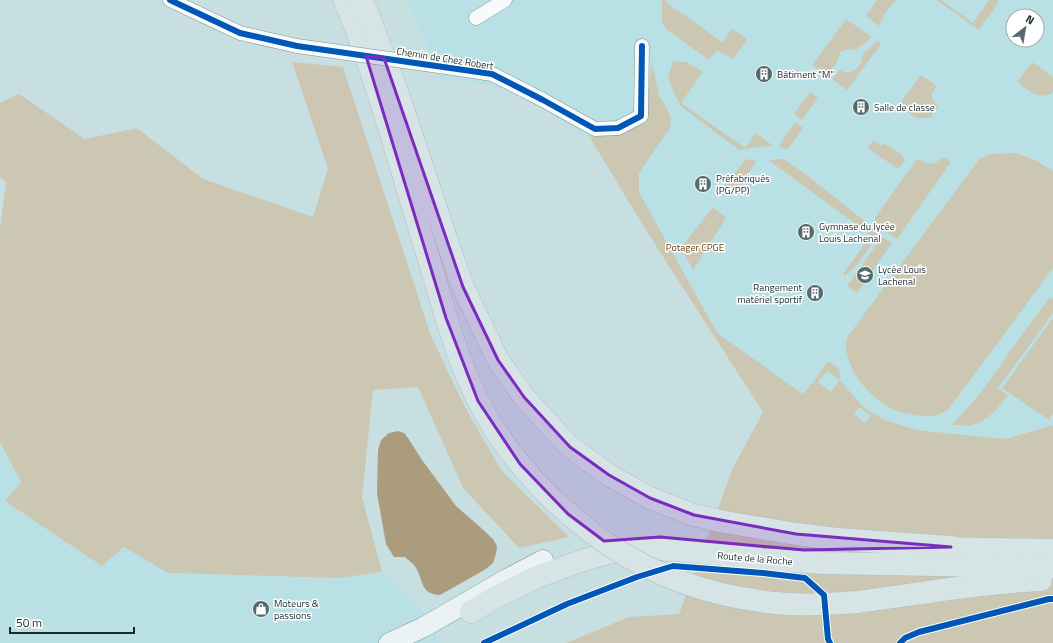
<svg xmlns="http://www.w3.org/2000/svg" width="1053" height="643" font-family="'Titillium Web',sans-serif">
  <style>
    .built { fill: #b9e1e5; fill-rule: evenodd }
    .green { fill: #ccc7b3; fill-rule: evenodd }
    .water { fill: #ac9c7e }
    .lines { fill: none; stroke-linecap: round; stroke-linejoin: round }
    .minor-casing { stroke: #809394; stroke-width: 15 }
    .secondary-casing { stroke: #809394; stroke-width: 21 }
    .trunk-casing { stroke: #b1bdbe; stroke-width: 23 }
    .minor { stroke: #f7fafb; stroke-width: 14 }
    .secondary { stroke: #eaf2f3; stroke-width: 20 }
    .trunk { stroke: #d6e4e6; stroke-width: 22 }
    .minor-bridge-casing { stroke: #809394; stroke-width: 15; stroke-linecap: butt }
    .trunk-bridge-casing { stroke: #b1bdbe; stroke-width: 23; stroke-linecap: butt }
    .minor-bridge { stroke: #f7fafb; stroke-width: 14 }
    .trunk-bridge { stroke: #d6e4e6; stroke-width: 22 }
    .cycleway-casing { stroke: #fff; stroke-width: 8 }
    .cycleway { stroke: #0057b8; stroke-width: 6 }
    .marked { fill: #7b2cbf; fill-opacity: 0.2; stroke: #7b2cbf; stroke-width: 3; stroke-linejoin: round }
    .labels { text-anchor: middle; stroke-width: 3; stroke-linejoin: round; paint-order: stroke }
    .street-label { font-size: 10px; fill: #192a2b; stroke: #fff }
    .poi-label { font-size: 10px; fill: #192a2b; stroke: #fff; text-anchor: start }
    .park-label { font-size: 10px; fill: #68460f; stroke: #fff }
  </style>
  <rect width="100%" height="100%" fill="#c8dfe2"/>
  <!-- built -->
  <g class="built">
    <path d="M407,0H1053V425L1005,439L838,422L763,412L590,138L517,93L466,81L441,79ZM1013,16H1037V40H1013Z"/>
    <polygon points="0,442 21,482 5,500 124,547 168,573 339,578 382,572 421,607 439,643 0,643"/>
  </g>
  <!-- green -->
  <g class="green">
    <polygon points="662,0 667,0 666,2 722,42 732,29 747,39 733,59 717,50 709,60 666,29 662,22"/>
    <polygon points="877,0 896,0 885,13 879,26 866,16"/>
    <polygon points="937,0 941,0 973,23 989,0 999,0 993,10 979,30"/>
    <polygon points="846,19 872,37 856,50 850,49 840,52 837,62 827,76 812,65"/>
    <path d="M878,41L881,44L847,90L832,79L840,70C847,75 857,71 861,63C862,60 862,56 863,53Z"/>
    <polygon points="673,61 687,62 703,72 681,103 745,148 756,133 772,145 739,150 692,115 681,106 675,96 668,78"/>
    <polygon points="292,62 343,67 431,336 464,405 501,470 569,537 519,548 463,488 418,387 373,390 362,497 382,572 339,578 168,573 124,547 102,566 5,501 21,482 0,442 0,229 6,182 0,177 0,103 19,94 85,139 137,128 203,179 313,217 328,169"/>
    <path d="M652,62L659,96L666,106L671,119L670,128L639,173V192L717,333L803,394L815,380L827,362C836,363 842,372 840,380L863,407L885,420L916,430L1005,439L1053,425V643H566L629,617L679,614L733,468L763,412L649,235L590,138L642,119L649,87ZM827,371L840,380L831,392L818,382ZM859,407L871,416L865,423L854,414Z"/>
    <path d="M1032,62L1053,77V92C1051,93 1049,95 1047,95C1036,98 1025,88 1017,82Z"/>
    <polygon points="921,75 937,86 932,93 932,98 938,107 930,118 916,118 899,105"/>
    <polygon points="810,92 818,98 802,120 794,114"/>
    <polygon points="795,122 803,128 789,148 784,149 779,146"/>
    <polygon points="873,140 882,146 884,143 902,155 905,160 898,169 868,148"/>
    <path d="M1015,153L1035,160L1053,171V268L948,410C935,417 929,417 915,415C910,414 904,413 899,412C873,401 850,377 846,348C845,344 847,340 848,336L980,158L992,154Z"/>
    <path d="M943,157L951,162L897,239C890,234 876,227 875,218L916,160H921C931,167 934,164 943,157Z"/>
    <polygon points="746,159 757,161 731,197 726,195 723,192 724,187"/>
    <polygon points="784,159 812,179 872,227 873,231 877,234 877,236 857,265 845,276 843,274 871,235 768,160"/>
    <polygon points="713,207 726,218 693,270 681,248"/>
    <polygon points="882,237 892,243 857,293 847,286"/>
    <path d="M1050,297L1053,299V313L998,388L1008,396C997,408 988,422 971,425C965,426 958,425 952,425L983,390L1011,350Z"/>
    <polygon points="1053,318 1053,414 1049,420 1002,388"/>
  </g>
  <!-- water -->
  <path class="water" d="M398,431L404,433L408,438L422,460L456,506L479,526L493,539L497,546L496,554L493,563L486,569L440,595C420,594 424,581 416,568C414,564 408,560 405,557H394L386,544L377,493L378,450L381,440L389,433Z"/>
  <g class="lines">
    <!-- minor casing -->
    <g class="minor-casing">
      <g id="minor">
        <polyline points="170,0 240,33 297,46"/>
        <polyline points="476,18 505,0"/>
        <polyline points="446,67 492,74 543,100 595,129 618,128 641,116 642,46"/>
      </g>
    </g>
    <!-- secondary casing -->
    <g class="secondary-casing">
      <polyline id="secondary" points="389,643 424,627 507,579 543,560"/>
    </g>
    <!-- trunk casing -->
    <g class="trunk-casing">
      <g id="trunk">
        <path d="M344,0C363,43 377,89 391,134C405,180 419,227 433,273C448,324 462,376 490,422C507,451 529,476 552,499"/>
        <polyline points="361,0 367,12 398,94 450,250 463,287 498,360 524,397 570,447 609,475 650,498 694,515 725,522 796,534 837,539 951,547"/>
        <polyline points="936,548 1053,550"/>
        <path d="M857,602C918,594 979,583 1041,580"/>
        <polyline points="471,612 496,597 537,577 584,560 609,553 625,550 655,549 687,551 761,559 823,563 1053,567"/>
      </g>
    </g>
    <!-- minor -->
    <use href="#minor" class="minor"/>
    <!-- secondary -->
    <use href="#secondary" class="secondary"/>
    <!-- trunk -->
    <use href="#trunk" class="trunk"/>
    <!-- minor-bridge casing -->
    <g class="minor-bridge-casing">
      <polyline id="minor-bridge" points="297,46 446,67"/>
    </g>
    <!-- trunk-bridge casing -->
    <g class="trunk-bridge-casing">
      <path id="trunk-bridge" d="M552,499C571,516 590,533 612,547C661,579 717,597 775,603C802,606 830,604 857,602"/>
    </g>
    <!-- minor-bridge -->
    <use href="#minor-bridge" class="minor-bridge"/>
    <!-- trunk-bridge -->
    <use href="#trunk-bridge" class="trunk-bridge"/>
    <!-- cycleway casing -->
    <g class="cycleway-casing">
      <g id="cycleway">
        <polyline points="170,0 240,33 297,46 492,74 543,100 595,129 618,128 641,116 642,46"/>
        <polyline points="484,643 567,604 637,577 673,566 763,573 805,578 824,595 828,639 830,643"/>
        <polyline points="900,643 905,638 919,632 1049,599 1053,599"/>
      </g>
    </g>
    <!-- cycleway -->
    <use href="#cycleway" class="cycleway"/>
  </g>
  <!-- marked area -->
  <path class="marked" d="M366,56L384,58L463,287L498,360L524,397L570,447L609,475L650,498L694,515L796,534L951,547L804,550L660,537L604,541L568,514L520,464L478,401L446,318Z"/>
  <!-- icons -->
  <defs>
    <g id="building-disc" transform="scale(0.9)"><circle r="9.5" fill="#56696b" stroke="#fff"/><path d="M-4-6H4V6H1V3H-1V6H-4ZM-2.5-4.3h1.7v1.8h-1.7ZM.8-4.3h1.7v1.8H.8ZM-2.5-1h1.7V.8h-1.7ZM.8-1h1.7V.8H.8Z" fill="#fff"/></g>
    <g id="school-disc" transform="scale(0.9)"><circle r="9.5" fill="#56696b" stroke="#fff"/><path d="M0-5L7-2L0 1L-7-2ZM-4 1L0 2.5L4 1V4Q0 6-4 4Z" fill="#fff"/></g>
    <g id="shop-disc" transform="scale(0.9)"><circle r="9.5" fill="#56696b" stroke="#fff"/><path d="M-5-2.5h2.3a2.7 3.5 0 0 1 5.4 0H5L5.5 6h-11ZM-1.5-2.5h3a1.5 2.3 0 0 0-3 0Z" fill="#fff"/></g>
  </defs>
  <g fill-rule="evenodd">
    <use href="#building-disc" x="764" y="74"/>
    <use href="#building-disc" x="861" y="107"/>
    <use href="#building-disc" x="703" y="184"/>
    <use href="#building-disc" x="806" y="232"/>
    <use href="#school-disc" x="865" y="275"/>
    <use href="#building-disc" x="815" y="293"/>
    <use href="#shop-disc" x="261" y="609"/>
  </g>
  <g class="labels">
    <!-- street labels -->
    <g class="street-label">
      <text transform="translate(445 58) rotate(9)" y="4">Chemin de Chez Robert</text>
      <text transform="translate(755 558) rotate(5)" y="4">Route de la Roche</text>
    </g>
    <!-- poi labels -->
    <g class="poi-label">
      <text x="777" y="78">Bâtiment "M"</text>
      <text x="874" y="111">Salle de classe</text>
      <text x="716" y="182">Préfabriqués<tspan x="716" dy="12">(PG/PP)</tspan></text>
      <text x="819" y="230">Gymnase du lycée<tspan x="819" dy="12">Louis Lachenal</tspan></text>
      <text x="878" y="273">Lycée Louis<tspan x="878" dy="12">Lachenal</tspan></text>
      <text x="802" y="291" text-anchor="end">Rangement<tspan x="802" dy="12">matériel sportif</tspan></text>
      <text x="274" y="607">Moteurs &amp;<tspan x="274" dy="12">passions</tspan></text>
    </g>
    <!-- park labels -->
    <g class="park-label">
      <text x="695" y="251">Potager CPGE</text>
    </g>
  </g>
  <!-- north arrow -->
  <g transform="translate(1025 28) rotate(31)"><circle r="19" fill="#ffffff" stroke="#a3aaaa"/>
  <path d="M0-3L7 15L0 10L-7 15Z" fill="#56696b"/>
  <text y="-6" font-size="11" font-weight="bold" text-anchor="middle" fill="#192a2b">N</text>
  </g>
  <!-- scale -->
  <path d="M10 627v6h124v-6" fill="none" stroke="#192a2b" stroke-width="2"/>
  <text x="16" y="627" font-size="12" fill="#192a2b" stroke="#ffffff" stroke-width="3" paint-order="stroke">50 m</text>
</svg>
